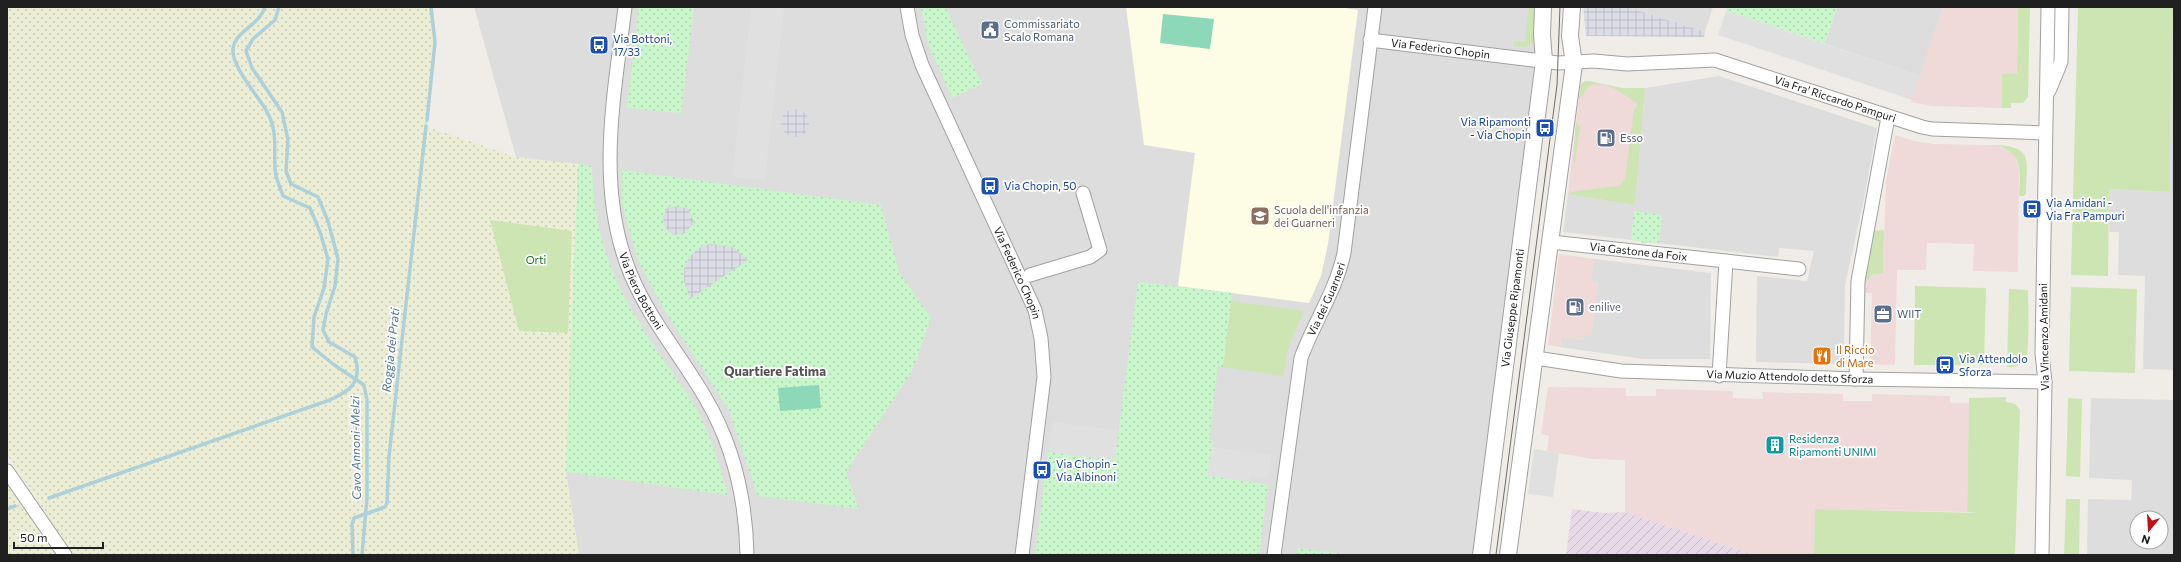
<svg xmlns="http://www.w3.org/2000/svg" width="2181" height="562" font-family="Commissioner,sans-serif">
  <style>
    .residential { fill: #dedddd; fill-rule: evenodd }
    .commercial { fill: #efd9d9 }
    .industrial { fill: url(#industrial-furrows) }
    .education { fill: #fdfce4 }
    .farmland { fill: url(#farmland-dots) }
    .grass { fill: #cde5b2 }
    .park { fill: url(#park-dots) }
    .pitch { fill: #8dd8b8 }
    .parking { fill: #e0e0e0 }
    .plaza { fill: url(#plaza-grid) }
    .lines { fill: none; stroke-linecap: round; stroke-linejoin: round }
    .stream { stroke: #acd1da; stroke-width: 3.5 }
    .minor-casing { stroke: #a1a1a1; stroke-width: 15 }
    .tertiary-casing { stroke: #a1a1a1; stroke-width: 18 }
    .minor { stroke: #fff; stroke-width: 13 }
    .tertiary { stroke: #fff; stroke-width: 16 }
    .tram { stroke: #6e6e6e; stroke-width: 1 }
    .labels { text-anchor: middle; stroke-width: 3.5; stroke-linejoin: round; paint-order: stroke }
    .service-label { font-size: 11px; fill: #4e5e75; stroke: #fff; text-anchor: start }
    .transit-label { font-size: 11px; fill: #164399; stroke: #fff; text-anchor: start }
    .street-label { font-size: 11px; fill: #202020; stroke: #fff }
    .education-label { font-size: 11px; fill: #785e54; stroke: #fff; text-anchor: start }
    .park-label { font-size: 11px; fill: #15771a; stroke: #fff }
    .food-label { font-size: 11px; fill: #c56008; stroke: #fff; text-anchor: start }
    .culture-label { font-size: 11px; fill: #0d838f; stroke: #fff; text-anchor: start }
    .water-label { font-size: 12px; font-style: italic; fill: #4d769a; stroke: #fff }
    .quarter-label { font-size: 13px; font-weight: bold; fill: #535353; stroke: #fff }
  </style>
  <defs>
    <pattern id="industrial-furrows" width="10" height="10" patternUnits="userSpaceOnUse"><rect width="10" height="10" fill="#e8dae6"/><path d="M-1 1l2-2M0 10L10 0M9 11l2-2" fill="none" stroke="#c7bbc5"/></pattern>
    <pattern id="farmland-dots" width="8" height="8" patternUnits="userSpaceOnUse"><rect width="8" height="8" fill="#ecedd5"/><path d="M2 2h.1M6 6h.1" fill="none" stroke="#cacbb7" stroke-width="1.8" stroke-linecap="round"/></pattern>
    <pattern id="park-dots" width="8" height="8" patternUnits="userSpaceOnUse"><rect width="8" height="8" fill="#c9f5cb"/><path d="M2 2h.1M6 6h.1" fill="none" stroke="#acd2ae" stroke-width="1.8" stroke-linecap="round"/></pattern>
    <pattern id="plaza-grid" width="8" height="8" patternUnits="userSpaceOnUse"><rect width="8" height="8" fill="#dcdce6"/><path d="M0 4h8M4 0v8" fill="none" stroke="#bcbcc5"/></pattern>
  </defs>
  <rect width="100%" height="100%" fill="#f0ede8"/>
  <!-- residential -->
  <g class="residential">
    <polygon points="474,7 1540,7 1539,38 1479,555 579,555 566,472 578,165 516,157"/>
    <polygon points="1627,7 1713,7 1705,32"/>
    <polygon points="1837,7 1943,7 1920,76 1825,44"/>
    <polygon points="2173,7 2174,370 2143,369 2145,276 2118,275 2119,232 2109,232 2109,189 2169,192"/>
    <polygon points="1719,76 1877,128 1864,199 1845,285 1844,364 1756,362 1757,276 1807,281 1814,251 1779,248 1778,257 1648,242 1644,244 1641,241 1563,232 1568,194 1635,205 1645,88"/>
    <polygon points="1594,259 1711,273 1710,359 1643,359 1560,347 1561,337 1583,340 1584,335 1591,335 1598,283 1591,282"/>
    <path d="M2091,398L2174,400V555H2087L2088,499L2131,500L2132,480L2089,478ZM2137,518H2161V542H2137Z"/>
  </g>
  <!-- commercial -->
  <g class="commercial">
    <polygon points="1943,7 2018,7 2017,75 2002,74 2002,108 1931,106 1911,102"/>
    <polygon points="1589,81 1621,88 1645,88 1635,205 1568,194 1580,87 1583,82"/>
    <polygon points="1895,135 1913,141 1934,144 1996,145 2011,151 2015,156 2019,169 2018,272 1973,271 1974,244 1927,243 1926,270 1897,270 1895,365 1870,364 1872,293 1862,293 1863,284 1868,277 1883,272 1886,181"/>
    <polygon points="1559,254 1594,259 1591,282 1598,283 1591,336 1584,335 1583,340 1561,338 1560,347 1548,345"/>
    <polygon points="1548,387 1626,388 1626,396 1656,396 1656,389 1733,391 1733,398 1763,399 1762,392 1843,394 1843,401 1872,401 1872,394 1950,396 1950,403 1969,403 1967,512 1815,509 1814,555 1754,555 1625,512 1625,460 1592,459 1547,451 1549,436 1541,434"/>
  </g>
  <!-- industrial -->
  <polygon class="industrial" points="1572,509 1604,513 1625,512 1754,555 1566,555"/>
  <!-- education -->
  <polygon class="education" points="1126,7 1338,7 1358,10 1328,244 1321,276 1309,303 1178,286 1195,153 1144,145"/>
  <!-- farmland -->
  <g class="farmland">
    <polygon points="7,7 431,7 435,28 428,127 516,157 578,164 566,472 579,555 73,555 7,454"/>
    <polygon points="7,485 33,522 55,555 7,555"/>
  </g>
  <!-- grass -->
  <g class="grass">
    <polygon points="1529,7 1534,7 1533,42 1526,47 1513,46 1514,41 1525,42"/>
    <polygon points="2018,7 2030,7 2028,97 2023,103 2011,103 2011,108 2002,108 2002,74 2017,74"/>
    <polygon points="2078,7 2173,7 2169,192 2109,189 2108,276 2071,275"/>
    <path d="M1589,81L1621,88H1645L1635,205L1568,194L1570,192L1617,186L1621,185L1625,178L1634,110L1638,104C1626,96 1606,80 1591,85C1584,88 1584,97 1579,99L1581,84L1585,81Z"/>
    <polygon points="1576,122 1580,127 1575,162 1573,163"/>
    <path d="M1996,145C2035,147 2026,161 2026,193L2024,196H2019C2020,172 2024,153 1996,145Z"/>
    <polygon points="490,220 572,231 568,333 519,331"/>
    <polygon points="1884,230 1883,273 1872,275 1863,284 1871,231"/>
    <polygon points="1915,286 1986,288 1984,365 1914,365"/>
    <polygon points="2071,287 2137,289 2135,373 2069,371"/>
    <path d="M2009,289L2028,290C2028,303 2030,349 2026,358C2022,366 2015,367 2007,367Z"/>
    <polygon points="1231,301 1304,311 1289,346 1283,376 1223,367"/>
    <polygon points="2006,397 2006,402 2015,404 2020,410 2015,555 1814,555 1815,509 1978,513 1967,512 1969,398"/>
    <polygon points="2068,398 2082,399 2080,477 2066,476"/>
    <polygon points="2066,499 2080,499 2079,555 2064,555"/>
  </g>
  <!-- park -->
  <g class="park">
    <polygon points="639,7 694,7 681,113 627,108"/>
    <polygon points="921,7 945,7 982,84 952,98 928,43"/>
    <polygon points="1727,7 1837,7 1825,44 1726,11"/>
    <path d="M578,164L592,166C593,240 616,289 656,349C670,370 686,390 698,412C712,438 720,467 728,495L566,472Z"/>
    <polygon points="622,170 881,205 899,272 931,318 912,371 846,472 859,509 758,496 729,410 665,311 638,260 622,204"/>
    <polygon points="1634,211 1662,215 1659,243 1648,242 1644,244 1641,241 1631,240"/>
    <polygon points="1138,282 1232,293 1223,367 1218,366 1209,440 1213,440 1208,475 1268,485 1259,555 1035,555 1048,452 1115,460"/>
    <polygon points="1298,548 1351,555 1297,555"/>
  </g>
  <!-- pitch -->
  <g class="pitch">
    <polygon points="1163,14 1214,19 1210,49 1160,43"/>
    <polygon points="819,385 821,408 780,411 778,388"/>
  </g>
  <!-- parking -->
  <g class="parking">
    <polygon points="751,7 784,7 765,180 732,176"/>
    <polygon points="1726,11 1920,76 1912,100 1718,35"/>
    <polygon points="1052,422 1118,430 1115,460 1049,452"/>
    <polygon points="1212,447 1271,455 1268,478 1250,476 1249,481 1208,476"/>
    <polygon points="1534,449 1559,453 1553,497 1528,494"/>
  </g>
  <!-- plaza -->
  <g class="plaza">
    <polygon points="1583,7 1627,7 1705,32 1704,37 1586,36"/>
    <circle cx="795" cy="123" r="14"/>
    <polygon points="669,206 688,208 693,220 692,225 685,233 675,235 670,233 664,225 663,216"/>
    <polygon points="711,244 733,247 748,260 690,299 684,281 684,270 687,261 693,253 702,246"/>
  </g>
  <g class="lines">
    <!-- stream -->
    <g class="stream">
      <path d="M265,7C259,26 235,31 233,49C231,66 258,96 266,110C280,133 272,153 276,176C278,183 281,190 283,196L310,208L320,232L328,259L324,288L314,317L312,347L333,364L364,385L367,400V498L362,555"/>
      <polyline points="427,120 435,42 431,7"/>
      <path d="M49,498L327,401C349,392 363,383 355,357L329,342L323,330L326,314L335,286L338,259L328,221L318,197L291,184L286,171L288,140L282,112L252,68L246,51L253,39L275,20L279,7"/>
      <polyline points="7,509 15,506"/>
      <polyline points="353,555 352,524 354,518 385,507 387,503 389,456 426,126"/>
    </g>
    <!-- minor casing -->
    <g class="minor-casing">
      <g id="minor">
        <path id="s1" d="M625,7C614,97 595,189 631,275C650,320 682,357 706,399C734,447 746,500 747,555"/>
        <path id="s2" d="M907,7L912,35L922,65L1035,310L1041,338L1044,377L1022,555"/>
        <path id="s3" d="M1370,40L1558,63L1594,61L1627,64L1715,60L1922,127L1932,129L2045,133"/>
        <polyline points="2049,91 2061,62 2062,7"/>
        <path id="s4" d="M1551,242L1799,269"/>
        <polyline points="1030,275 1090,257 1100,250 1083,193"/>
        <path id="s5" d="M1536,358L1621,371L1856,379L2045,382"/>
        <polyline points="1719,376 1726,261"/>
        <polyline points="1856,379 1858,281 1888,117"/>
        <polyline points="7,471 65,555"/>
        <path id="s6" d="M1274,555L1301,358C1314,322 1336,291 1344,253L1375,7"/>
        <polyline points="2042,555 2045,382 2042,353 2048,7"/>
      </g>
    </g>
    <!-- tertiary casing -->
    <g class="tertiary-casing">
      <g id="tertiary">
        <path id="s7" d="M1481,555L1544,61L1542,35L1543,7"/>
        <polyline points="1508,555 1574,64 1570,36 1572,7"/>
      </g>
    </g>
    <!-- minor -->
    <use href="#minor" class="minor"/>
    <!-- tertiary -->
    <use href="#tertiary" class="tertiary"/>
    <!-- tram -->
    <polyline class="tram" points="1496,555 1557,85 1560,7"/>
  </g>
  <!-- icons -->
  <defs>
    <g id="civic-square" transform="scale(1)"><rect x="-9" y="-9" width="18" height="18" rx="4" fill="#5c6f8a" stroke="#fff"/><path d="M-.6-6.5H3V-4.5H.6V-3L4-1V1h2V6H-6V1h2V-1L-.6-3ZM-1.2 2.5V6h2.4V2.5Z" fill="#fff"/></g>
    <g id="bus-square" transform="scale(1)"><rect x="-9" y="-9" width="18" height="18" rx="4" fill="#1a4fb4" stroke="#fff"/><path d="M-5-6H5V4H4V6H2V4H-2V6H-4V4H-5ZM-3.5-4V0h7V-4ZM-3.5 1.2v1.5H-2V1.2ZM2 1.2v1.5H3.5V1.2Z" fill="#fff"/></g>
    <g id="fuel-square" transform="scale(1)"><rect x="-9" y="-9" width="18" height="18" rx="4" fill="#5c6f8a" stroke="#fff"/><path d="M-5.5-6h7V0h2V4h1.3V-2.5L3-4.5l.8-.8L6-3V5H2.5V1h-1V6h-7ZM-4.2-4.7v3.2H.2V-4.7Z" fill="#fff"/></g>
    <g id="school-square" transform="scale(1)"><rect x="-9" y="-9" width="18" height="18" rx="4" fill="#8d6e63" stroke="#fff"/><path d="M0-5L7-2L0 1L-7-2ZM-4 1L0 2.5L4 1V4Q0 6-4 4Z" fill="#fff"/></g>
    <g id="office-square" transform="scale(1)"><rect x="-9" y="-9" width="18" height="18" rx="4" fill="#5c6f8a" stroke="#fff"/><path d="M-6-3h4V-5.5h4V-3h4V5H-6ZM-1-4.5V-3h2v-1.5ZM-6 0V1H6V0Z" fill="#fff"/></g>
    <g id="restaurant-square" transform="scale(1)"><rect x="-9" y="-9" width="18" height="18" rx="4" fill="#e8710a" stroke="#fff"/><path d="M-5-6h1v4h1v-4h1v4h1v-4h1v5L-1.5 .5V6h-2V.5L-5-1ZM5-6V6H3V1.5H1.5Q1.5-4 5-6Z" fill="#fff"/></g>
    <g id="building-square" transform="scale(1)"><rect x="-9" y="-9" width="18" height="18" rx="4" fill="#0f9aa8" stroke="#fff"/><path d="M-4-6H4V6H1V3H-1V6H-4ZM-2.5-4.3h1.7v1.8h-1.7ZM.8-4.3h1.7v1.8H.8ZM-2.5-1h1.7V.8h-1.7ZM.8-1h1.7V.8H.8Z" fill="#fff"/></g>
  </defs>
  <g fill-rule="evenodd">
    <use href="#civic-square" x="990" y="30"/>
    <use href="#bus-square" x="599" y="45"/>
    <use href="#bus-square" x="1545" y="128"/>
    <use href="#fuel-square" x="1606" y="138"/>
    <use href="#bus-square" x="990" y="186"/>
    <use href="#bus-square" x="2032" y="209"/>
    <use href="#school-square" x="1260" y="216"/>
    <use href="#fuel-square" x="1575" y="307"/>
    <use href="#office-square" x="1883" y="314"/>
    <use href="#restaurant-square" x="1822" y="356"/>
    <use href="#bus-square" x="1945" y="365"/>
    <use href="#building-square" x="1775" y="445"/>
    <use href="#bus-square" x="1042" y="470"/>
  </g>
  <g class="labels">
    <!-- service labels -->
    <g class="service-label">
      <text x="1004" y="28">Commissariato<tspan x="1004" dy="13">Scalo Romana</tspan></text>
      <text x="1620" y="142">Esso</text>
      <text x="1589" y="311">enilive</text>
      <text x="1897" y="318">WIIT</text>
    </g>
    <!-- transit labels -->
    <g class="transit-label">
      <text x="613" y="43">Via Bottoni,<tspan x="613" dy="13">17/33</tspan></text>
      <text x="1531" y="126" text-anchor="end">Via Ripamonti<tspan x="1531" dy="13">- Via Chopin</tspan></text>
      <text x="1004" y="190">Via Chopin, 50</text>
      <text x="2046" y="207">Via Amidani -<tspan x="2046" dy="13">Via Fra Pampuri</tspan></text>
      <text x="1959" y="363">Via Attendolo<tspan x="1959" dy="13">Sforza</tspan></text>
      <text x="1056" y="468">Via Chopin -<tspan x="1056" dy="13">Via Albinoni</tspan></text>
    </g>
    <!-- street labels -->
    <g class="street-label">
      <text dy="4" stroke="none"><textPath href="#s3" startOffset="71">Via Federico Chopin</textPath></text>
      <text dy="4" stroke="none"><textPath href="#s3" startOffset="473">Via Fra' Riccardo Pampuri</textPath></text>
      <text dy="4" stroke="none"><textPath href="#s4" startOffset="88">Via Gastone da Foix</textPath></text>
      <text dy="4" stroke="none"><textPath href="#s2" startOffset="289">Via Federico Chopin</textPath></text>
      <text dy="4" stroke="none"><textPath href="#s1" startOffset="290">Via Piero Bottoni</textPath></text>
      <text dy="4" stroke="none"><textPath href="#s6" startOffset="263">Via dei Guarneri</textPath></text>
      <text dy="4" stroke="none"><textPath href="#s7" startOffset="249">Via Giuseppe Ripamonti</textPath></text>
      <text transform="translate(2044 337) rotate(-91)" y="4">Via Vincenzo Amidani</text>
      <text dy="4" stroke="none"><textPath href="#s5" startOffset="255">Via Muzio Attendolo detto Sforza</textPath></text>
    </g>
    <!-- education labels -->
    <g class="education-label">
      <text x="1274" y="214">Scuola dell'infanzia<tspan x="1274" dy="13">dei Guarneri</tspan></text>
    </g>
    <!-- park labels -->
    <g class="park-label">
      <text x="536" y="264">Orti</text>
    </g>
    <!-- food labels -->
    <g class="food-label">
      <text x="1836" y="354">Il Riccio<tspan x="1836" dy="13">di Mare</tspan></text>
    </g>
    <!-- culture labels -->
    <g class="culture-label">
      <text x="1789" y="443">Residenza<tspan x="1789" dy="13">Ripamonti UNIMI</tspan></text>
    </g>
    <!-- water labels -->
    <g class="water-label">
      <text transform="translate(391 350) rotate(-84)" y="4">Roggia dei Prati</text>
      <text transform="translate(356 448) rotate(-91)" y="4">Cavo Annoni-Melzi</text>
    </g>
    <!-- quarter labels -->
    <g class="quarter-label">
      <text x="775" y="376">Quartiere Fatima</text>
    </g>
  </g>
  <!-- border -->
  <rect width="2181" height="562" fill="none" stroke="#202020" stroke-width="16"/>
  <!-- north arrow -->
  <g transform="translate(2149 530) rotate(198)"><circle r="19" fill="#ffffff" stroke="#a6a6a6"/>
  <path d="M0-3L7 15L0 10L-7 15Z" fill="#c01117"/>
  <text y="-6" font-size="11" font-weight="bold" text-anchor="middle" fill="#202020">N</text>
  </g>
  <!-- scale -->
  <path d="M14 542v6h89v-6" fill="none" stroke="#202020" stroke-width="2"/>
  <text x="20" y="542" font-size="12" fill="#202020" stroke="#ffffff" stroke-width="3" paint-order="stroke">50 m</text>
</svg>
